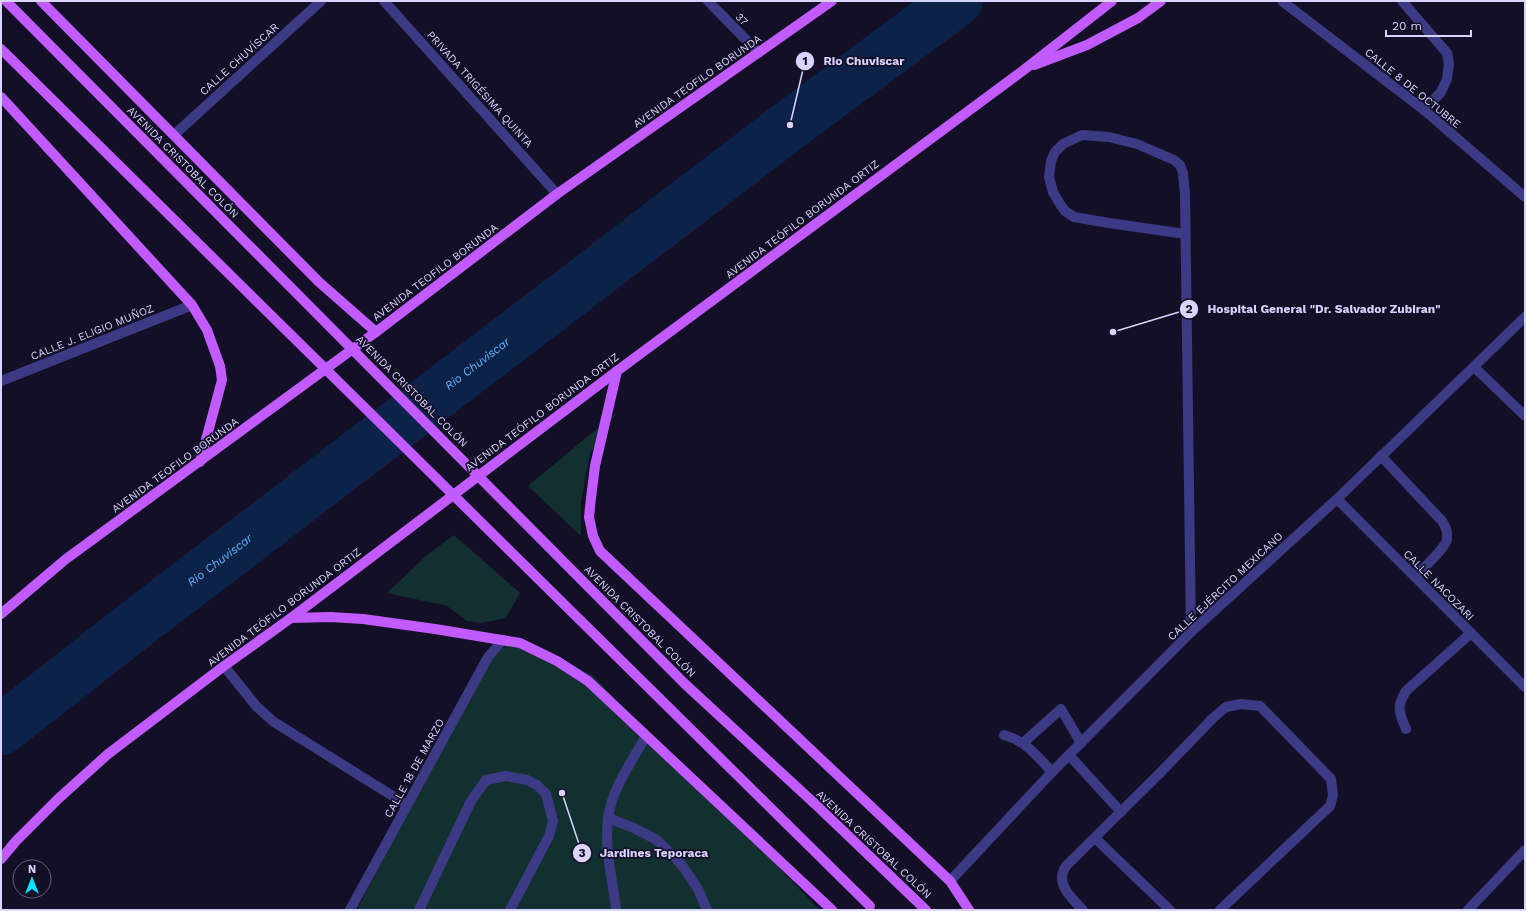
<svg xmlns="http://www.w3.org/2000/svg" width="1526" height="911" font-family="'Work Sans',sans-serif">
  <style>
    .green { fill: #12302f }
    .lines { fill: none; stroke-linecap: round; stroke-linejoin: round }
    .river { stroke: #0c2248; stroke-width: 51 }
    .service { stroke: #3d3a85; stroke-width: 10 }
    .minor { stroke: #3d3a85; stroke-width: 10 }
    .primary { stroke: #c25bff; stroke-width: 10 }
    .primary-bridge { stroke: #c25bff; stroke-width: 10 }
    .labels { text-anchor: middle; stroke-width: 3.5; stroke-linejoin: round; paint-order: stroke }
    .street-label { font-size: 11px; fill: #d9d4ff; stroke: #130f26 }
    .water-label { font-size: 12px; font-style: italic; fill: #62b6ff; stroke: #130f26 }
    .leader { fill: none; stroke: #d9d4ff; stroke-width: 1.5 }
    .callout-dot { fill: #d9d4ff; stroke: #130f26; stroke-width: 1.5 }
    .mark-label { font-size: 12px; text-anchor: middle; font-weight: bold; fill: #111 }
    .callout-label { font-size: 12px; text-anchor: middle; font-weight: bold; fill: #d9d4ff; stroke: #130f26; stroke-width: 3.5; stroke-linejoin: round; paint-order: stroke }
  </style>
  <rect width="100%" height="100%" fill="#130f26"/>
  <!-- green -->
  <g class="green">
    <polygon points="617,412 590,453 581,502 581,536 528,486"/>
    <polygon points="454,535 520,593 506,618 481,623 467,621 447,606 387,593 427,555"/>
    <polygon points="518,638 593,676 820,910 357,910 488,658"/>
  </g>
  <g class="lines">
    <!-- river -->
    <path class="river" id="s1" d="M1,730L135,625L790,125L957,1"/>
    <!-- service -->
    <g class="service">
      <polyline points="1402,1 1447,53 1449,64 1447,79 1441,92 1424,110"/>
      <polyline points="1185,234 1109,223 1074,217 1065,211 1060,204 1053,192 1049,177 1051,161 1055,152 1063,144 1082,135 1109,137 1137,144 1174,160 1180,165 1183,173 1185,194 1191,632"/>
      <path d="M1381,456L1442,521C1446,527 1448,532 1447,539C1446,548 1422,569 1415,577"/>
      <polyline points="224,666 257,707 274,722 407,805"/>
      <path d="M1406,729C1399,712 1396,707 1406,691L1471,633"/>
      <path d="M1004,735C1026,741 1037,756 1052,772"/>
      <polyline points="1023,743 1061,709 1081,743"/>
      <polyline points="1069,755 1121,812"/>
      <polyline points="608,818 634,828 657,840 681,864 698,889 707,910"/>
      <polyline points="1095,838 1170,910"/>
      <polyline points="419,910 471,801 486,780 506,776 527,780 537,785 546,794 553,821 549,836 510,910"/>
      <path d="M616,910C613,880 604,850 608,819C611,790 632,761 646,736"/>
      <path d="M1083,910C1072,899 1054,883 1066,866L1160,773L1214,717L1226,707L1241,704L1260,706L1331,779L1333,795L1330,806L1220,910"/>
    </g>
    <!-- minor -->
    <g class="minor">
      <polyline points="384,1 557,194"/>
      <polyline points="708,1 759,53"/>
      <polyline points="1282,1 1424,110 1525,197"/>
      <polyline points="174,135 321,1"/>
      <polyline points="1474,367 1525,416"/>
      <polyline points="1,381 192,305"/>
      <polyline points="1337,499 1525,687"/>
      <polyline points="950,881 1052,772 1191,632 1337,499 1525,317"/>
      <polyline points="350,910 488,657 503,640"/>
      <polyline points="1468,910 1525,850"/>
    </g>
    <!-- primary -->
    <g class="primary">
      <polyline points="41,1 319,282 376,332"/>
      <polyline points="1034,65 1087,45 1138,18 1161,1"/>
      <polyline points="1,97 192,305 207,330 220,366 222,380 200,462"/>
      <polyline points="617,371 595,466 591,498 589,517 593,536 600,551 950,881 969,910"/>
      <polyline points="1,614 66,559 376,332 557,194 832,1"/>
      <polyline points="291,618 331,617 363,619 435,629 520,643 557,661 588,681 832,910"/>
      <polyline points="814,803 926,910"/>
      <polyline points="1,859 16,841 58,799 108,754 224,666 291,618 617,371 1025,69 1112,1"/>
    </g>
    <!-- primary-bridge -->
    <g class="primary-bridge">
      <polyline points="6,1 685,684 814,803"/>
      <polyline points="1,49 870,906"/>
    </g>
  </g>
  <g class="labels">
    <!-- street labels -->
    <g class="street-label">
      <text transform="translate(742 19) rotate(45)" y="4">37</text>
      <text transform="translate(239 59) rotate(-42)" y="4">CALLE CHUVÍSCAR</text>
      <text transform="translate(697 81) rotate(-35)" y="4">AVENIDA TEOFILO BORUNDA</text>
      <text transform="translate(1413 88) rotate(39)" y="4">CALLE 8 DE OCTUBRE</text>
      <text transform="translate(480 89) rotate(48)" y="4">PRIVADA TRIGÉSIMA QUINTA</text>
      <text transform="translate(183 162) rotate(45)" y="4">AVENIDA CRISTOBAL COLÓN</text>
      <text transform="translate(802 219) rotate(-37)" y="4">AVENIDA TEÓFILO BORUNDA ORTIZ</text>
      <text transform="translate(435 272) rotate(-37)" y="4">AVENIDA TEOFILO BORUNDA</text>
      <text transform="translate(92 332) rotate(-22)" y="4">CALLE J. ELIGIO MUÑOZ</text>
      <text transform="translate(412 391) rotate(45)" y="4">AVENIDA CRISTOBAL COLÓN</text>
      <text transform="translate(542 412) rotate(-37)" y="4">AVENIDA TEÓFILO BORUNDA ORTIZ</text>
      <text transform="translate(175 465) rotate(-36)" y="4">AVENIDA TEOFILO BORUNDA</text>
      <text transform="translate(1439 585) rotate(45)" y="4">CALLE NACOZARI</text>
      <text transform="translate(1225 586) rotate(-43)" y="4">CALLE EJÉRCITO MEXICANO</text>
      <text transform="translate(284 607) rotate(-37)" y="4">AVENIDA TEÓFILO BORUNDA ORTIZ</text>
      <text transform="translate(640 621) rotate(45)" y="4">AVENIDA CRISTOBAL COLÓN</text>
      <text transform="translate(414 768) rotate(-61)" y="4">CALLE 18 DE MARZO</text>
      <text transform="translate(874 844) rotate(43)" y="4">AVENIDA CRISTOBAL COLÓN</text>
    </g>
    <!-- water labels -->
    <g class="water-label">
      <text dy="4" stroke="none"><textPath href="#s1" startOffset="601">Rio Chuviscar</textPath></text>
      <text dy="4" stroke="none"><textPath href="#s1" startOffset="277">Rio Chuviscar</textPath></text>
    </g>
  </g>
  <!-- callouts -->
  <path class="leader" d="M790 125L805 61M1113 332L1189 309M562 793L582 853"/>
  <g class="callout-dot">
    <circle cx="790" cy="125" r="4"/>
    <circle cx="1113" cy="332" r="4"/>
    <circle cx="562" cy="793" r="4"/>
    <circle cx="805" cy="61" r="10"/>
    <circle cx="1189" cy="309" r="10"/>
    <circle cx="582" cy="853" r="10"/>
  </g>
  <g class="mark-label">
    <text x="805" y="65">1</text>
    <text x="1189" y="313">2</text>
    <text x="582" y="857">3</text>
  </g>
  <g class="callout-label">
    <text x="864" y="65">Rio Chuviscar</text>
    <text x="1324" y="313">Hospital General "Dr. Salvador Zubiran"</text>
    <text x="654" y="857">Jardines Teporaca</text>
  </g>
  <!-- border -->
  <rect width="1526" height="911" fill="none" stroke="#d9d4ff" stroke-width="4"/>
  <!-- north arrow -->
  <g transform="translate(32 879)"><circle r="19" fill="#130f26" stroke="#625e7d"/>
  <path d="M0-3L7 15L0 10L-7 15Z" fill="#00e5ff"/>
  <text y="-6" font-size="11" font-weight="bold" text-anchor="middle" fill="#d9d4ff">N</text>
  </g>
  <!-- scale -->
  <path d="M1386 30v6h85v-6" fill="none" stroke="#d9d4ff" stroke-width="2"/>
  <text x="1392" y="30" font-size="12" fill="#d9d4ff" stroke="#130f26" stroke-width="3" paint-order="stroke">20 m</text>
</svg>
